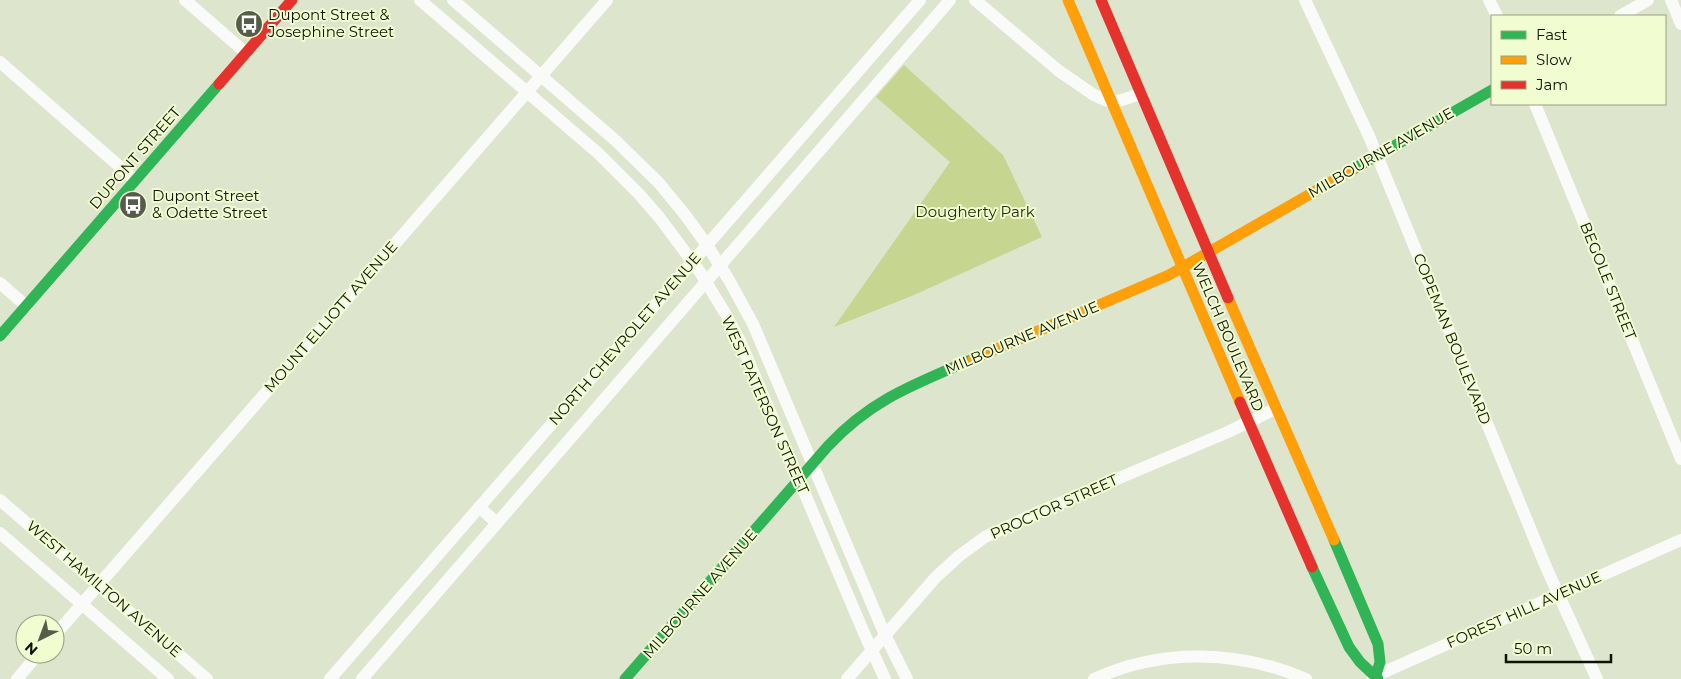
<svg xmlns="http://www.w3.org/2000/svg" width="1681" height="679" font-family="Montserrat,sans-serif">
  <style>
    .green { fill: #c6d590 }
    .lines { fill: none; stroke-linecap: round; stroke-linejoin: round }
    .street { stroke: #fafbf8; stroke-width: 12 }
    .fast { stroke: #30b455; stroke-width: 11 }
    .slow { stroke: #ff9f0a; stroke-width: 11 }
    .jam { stroke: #e5322d; stroke-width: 11 }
    .labels { text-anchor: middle; stroke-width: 4; stroke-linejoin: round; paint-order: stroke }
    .poi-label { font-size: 15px; fill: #0f1304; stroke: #f1fcd0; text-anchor: start }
    .street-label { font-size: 15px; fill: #0f1304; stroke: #f1fcd0 }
    .park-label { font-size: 15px; fill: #252d00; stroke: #f1fcd0 }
  </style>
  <rect width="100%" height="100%" fill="#dee5cd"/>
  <!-- green -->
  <polygon class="green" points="904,65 1003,155 1042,237 914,295 834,327 950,162 876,97"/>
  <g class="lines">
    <!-- street -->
    <g class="street">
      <polyline points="185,0 246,53"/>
      <polyline points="420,0 599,154 639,194 659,217 700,272 725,313 740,341 864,633 885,679"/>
      <polyline points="453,0 615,140 659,183 686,216 707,245 729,280 753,324 885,635 907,679"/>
      <polyline points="975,0 1059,71 1094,95 1105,100 1115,102 1141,94"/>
      <polyline points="1305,0 1369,136 1546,567 1597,679"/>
      <polyline points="1489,0 1497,16"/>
      <polyline points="1671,0 1681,24"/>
      <polyline points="1620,16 1648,0"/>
      <polyline points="0,62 135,180"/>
      <polyline points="1535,104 1681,459"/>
      <polyline points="0,283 26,306"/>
      <polyline points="0,500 207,679"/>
      <polyline points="479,507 497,523"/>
      <polyline points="0,533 168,679"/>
      <polyline points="55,635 607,0"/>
      <polyline points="1373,677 1681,540"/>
      <polyline points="17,679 38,654"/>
      <polyline points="330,679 920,0"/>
      <polyline points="362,679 950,0"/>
      <polyline points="847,679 936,577 959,556 985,537 1034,514 1228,432 1277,408"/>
      <path d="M1094,679C1162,648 1238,650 1306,679"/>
    </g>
    <!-- fast -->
    <g class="fast">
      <polyline points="1352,170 1492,90"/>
      <polyline points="0,336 219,84"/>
      <polyline points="1334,540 1378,644 1380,662 1376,675"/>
      <polyline points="1312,567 1349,647 1360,662 1378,679"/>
      <path d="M625,679L828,446C872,399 915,384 973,359"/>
    </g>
    <!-- slow -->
    <g class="slow">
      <polyline points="1068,0 1240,402"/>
      <polyline points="1228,298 1334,540"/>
      <polyline points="973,359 1169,275 1352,170"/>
    </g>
    <!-- jam -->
    <g class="jam">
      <polyline points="1101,0 1228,298"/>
      <polyline points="219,84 292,0"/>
      <polyline points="1240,402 1312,567"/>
    </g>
  </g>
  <!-- icons -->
  <defs>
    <g id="bus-disc" transform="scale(1.4375)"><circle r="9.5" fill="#575c4a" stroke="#f1fcd0"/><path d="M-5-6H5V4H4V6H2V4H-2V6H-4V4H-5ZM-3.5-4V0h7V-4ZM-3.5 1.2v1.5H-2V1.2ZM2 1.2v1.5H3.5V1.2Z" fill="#fff"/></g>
  </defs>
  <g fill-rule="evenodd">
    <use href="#bus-disc" x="249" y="24"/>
    <use href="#bus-disc" x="133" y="205"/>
  </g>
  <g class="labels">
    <!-- poi labels -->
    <g class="poi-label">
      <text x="268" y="20">Dupont Street &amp;<tspan x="268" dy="17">Josephine Street</tspan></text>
      <text x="152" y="201">Dupont Street<tspan x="152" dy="17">&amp; Odette Street</tspan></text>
    </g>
    <!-- street labels -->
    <g class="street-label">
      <text transform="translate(1381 153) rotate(-30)" y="5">MILBOURNE AVENUE</text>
      <text transform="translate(135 158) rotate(-49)" y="5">DUPONT STREET</text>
      <text transform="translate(1608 281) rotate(68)" y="5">BEGOLE STREET</text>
      <text transform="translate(331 317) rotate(-49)" y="5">MOUNT ELLIOTT AVENUE</text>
      <text transform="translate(1228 337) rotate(67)" y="5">WELCH BOULEVARD</text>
      <text transform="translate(1022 338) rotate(-23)" y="5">MILBOURNE AVENUE</text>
      <text transform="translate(625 339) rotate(-49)" y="5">NORTH CHEVROLET AVENUE</text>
      <text transform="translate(1452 339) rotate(68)" y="5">COPEMAN BOULEVARD</text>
      <text transform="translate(765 405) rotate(66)" y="5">WEST PATERSON STREET</text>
      <text transform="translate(1054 507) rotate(-24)" y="5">PROCTOR STREET</text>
      <text transform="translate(104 589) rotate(41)" y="5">WEST HAMILTON AVENUE</text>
      <text transform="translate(700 594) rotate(-49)" y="5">MILBOURNE AVENUE</text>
      <text transform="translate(1524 610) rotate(-24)" y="5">FOREST HILL AVENUE</text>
    </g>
    <!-- park labels -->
    <g class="park-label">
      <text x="975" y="217">Dougherty Park</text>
    </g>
  </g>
  <!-- legend -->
  <rect x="1491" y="15" width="175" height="90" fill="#f1fcd0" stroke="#979f7e"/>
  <rect x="1501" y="31" width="25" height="8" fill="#30b455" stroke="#979f7e"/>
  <text x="1536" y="40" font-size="15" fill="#0f1304">Fast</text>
  <rect x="1501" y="56" width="25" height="8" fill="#ff9f0a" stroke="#979f7e"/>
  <text x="1536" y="65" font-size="15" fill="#0f1304">Slow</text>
  <rect x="1501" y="81" width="25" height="8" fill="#e5322d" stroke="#979f7e"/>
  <text x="1536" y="90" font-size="15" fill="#0f1304">Jam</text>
  <!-- north arrow -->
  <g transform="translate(40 639) rotate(222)"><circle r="24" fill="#f1fcd0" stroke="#979f7e"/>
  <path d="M0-4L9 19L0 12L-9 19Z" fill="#575c4a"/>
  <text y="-8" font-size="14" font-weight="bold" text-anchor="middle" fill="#0f1304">N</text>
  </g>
  <!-- scale -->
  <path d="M1506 654v8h105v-8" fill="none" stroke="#0f1304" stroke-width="2.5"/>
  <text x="1514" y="654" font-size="15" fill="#0f1304" stroke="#f1fcd0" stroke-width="4" paint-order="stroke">50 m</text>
</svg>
